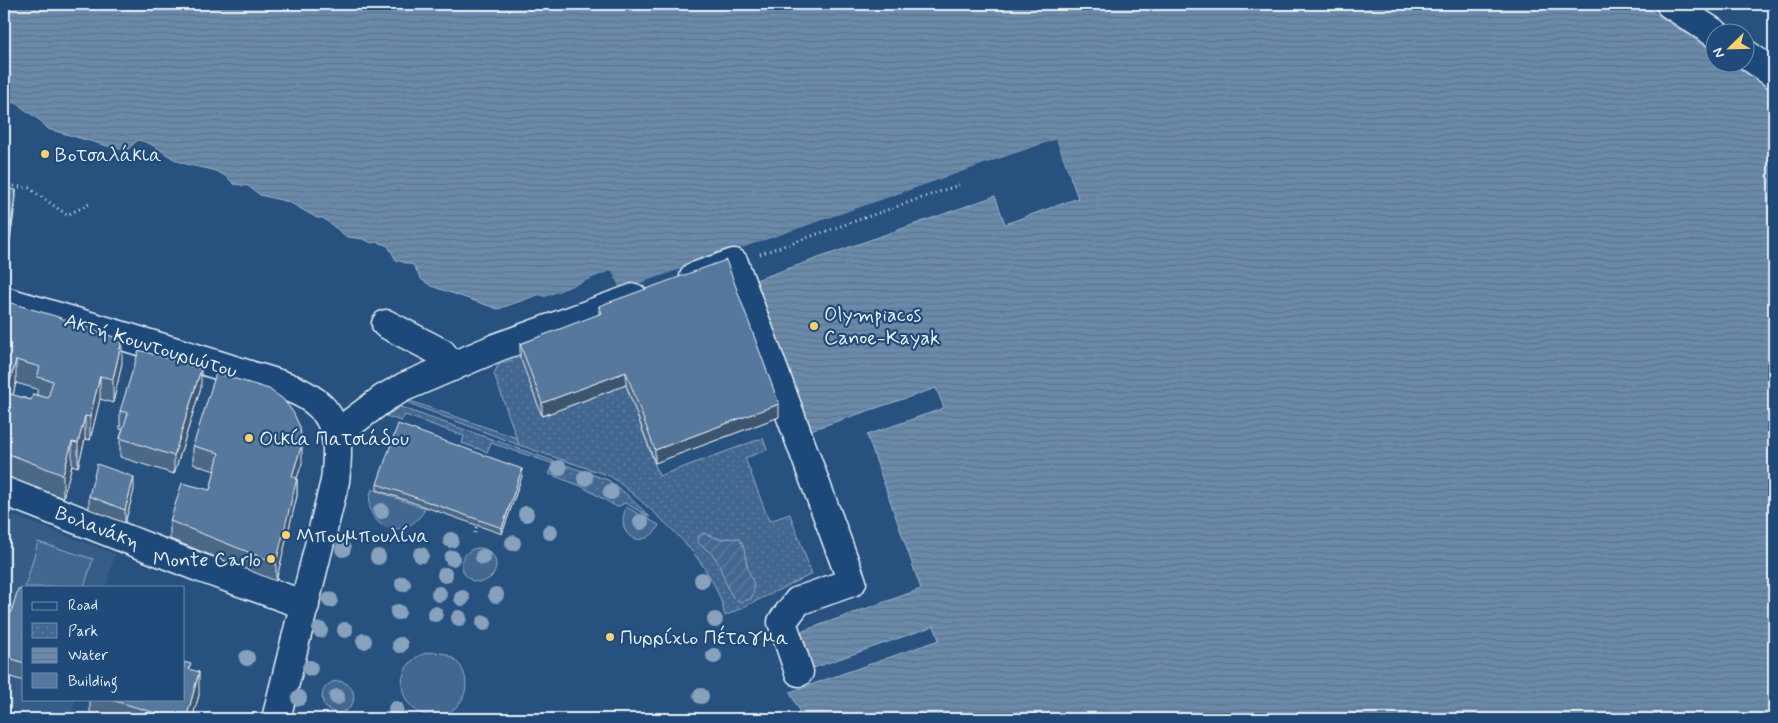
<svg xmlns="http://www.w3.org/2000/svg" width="1778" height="723" font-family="Mynerve,sans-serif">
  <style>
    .built { fill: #355d88 }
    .grass { fill: #436891; stroke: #96acc4 }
    .park { fill: url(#park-dots); stroke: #96acc4 }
    .garden { fill: url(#garden-furrows); stroke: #96acc4 }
    .water { fill: url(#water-rules); stroke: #9db3c9 }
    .pier { fill: #27517f }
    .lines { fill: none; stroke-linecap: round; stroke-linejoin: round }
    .minor-casing { stroke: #e8f1f8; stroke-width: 31 }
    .major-casing { stroke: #e8f1f8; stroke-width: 31 }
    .path { stroke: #e8f1f8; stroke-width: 3; stroke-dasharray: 1 4; stroke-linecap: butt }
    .minor { stroke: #1f4a7a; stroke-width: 28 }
    .major { stroke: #1f4a7a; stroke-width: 28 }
    .tree { fill: #88a1bc }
    .wall { fill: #4b6787; stroke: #e8f1f8; fill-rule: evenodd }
    .shaded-wall { fill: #3d546e; stroke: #e8f1f8 }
    .building { fill: #57789d; stroke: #e8f1f8; fill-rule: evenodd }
    .poi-dot { fill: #ffd166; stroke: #1f4a7a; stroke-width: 2 }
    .labels { text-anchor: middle; stroke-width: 4.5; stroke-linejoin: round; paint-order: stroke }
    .poi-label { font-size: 20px; fill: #e8f1f8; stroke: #1f4a7a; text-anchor: start }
    .street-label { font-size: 20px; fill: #e8f1f8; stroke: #1f4a7a }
  </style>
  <defs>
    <pattern id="park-dots" width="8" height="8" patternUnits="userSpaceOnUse" patternTransform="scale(1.25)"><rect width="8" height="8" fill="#436891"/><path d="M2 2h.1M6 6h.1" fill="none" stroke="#5e7ea1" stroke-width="1.8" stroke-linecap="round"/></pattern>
    <pattern id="garden-furrows" width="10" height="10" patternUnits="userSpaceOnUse" patternTransform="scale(1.25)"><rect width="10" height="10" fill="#436891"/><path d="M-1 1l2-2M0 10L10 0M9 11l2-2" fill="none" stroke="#5e7ea1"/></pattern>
    <pattern id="water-rules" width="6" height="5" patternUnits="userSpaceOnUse" patternTransform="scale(1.25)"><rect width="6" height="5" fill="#6b8aaa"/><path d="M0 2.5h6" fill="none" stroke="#5e7388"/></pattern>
  </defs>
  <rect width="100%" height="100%" fill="#27517f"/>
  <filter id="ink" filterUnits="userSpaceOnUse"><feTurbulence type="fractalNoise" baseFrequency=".02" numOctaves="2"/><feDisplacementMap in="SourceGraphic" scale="10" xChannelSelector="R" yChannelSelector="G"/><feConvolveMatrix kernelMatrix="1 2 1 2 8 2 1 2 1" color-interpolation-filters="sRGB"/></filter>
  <g filter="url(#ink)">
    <!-- built -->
    <polygon class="built" points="4,512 115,554 106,587 24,587 24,699 76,699 71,719 42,719 4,707"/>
    <!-- grass -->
    <g class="grass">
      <polygon points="403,401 413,402 517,438 519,445"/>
      <path d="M372,489L425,509C405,546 358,526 372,489Z"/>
      <path d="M626,507L659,525C653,540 630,547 624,527C622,520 624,513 626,507Z"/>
      <polygon points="38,542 93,559 84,587 25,587"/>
      <circle cx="479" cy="565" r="17"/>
      <circle cx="434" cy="684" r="32"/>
      <circle cx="338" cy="697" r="16"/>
    </g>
    <!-- park -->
    <g class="park">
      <path d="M520,357L626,385L659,476L763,438L767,450L745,458L769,521L790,514L812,574L725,616C714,560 659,516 617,481L610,476L519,445L494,374L498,365Z"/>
      <polygon points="400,407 608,480 624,492 650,517 625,503 617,507 581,486 549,474 554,464 491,443 487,452 462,443 464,436 405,415 401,421 386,416"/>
    </g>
    <!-- garden -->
    <path class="garden" d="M703,533L719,539L738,538C746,546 744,554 747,565C750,578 758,584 751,599C746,600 741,603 736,600C727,595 722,565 713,555C709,551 703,547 698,543V537Z"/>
    <!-- water -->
    <path class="water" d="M4,4H1641L1715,53L1716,62L1731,63L1774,91V719H796L799,710L790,692L939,640L934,626L813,668L800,632L921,589L867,435L944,408L936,388L805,432L750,282L995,196L1005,224L1078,198L1056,139L619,291L612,270L545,297L538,295L498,309L431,286L422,280L413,265L396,260L388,246L378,242L372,243L363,239L347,237L323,218H317L289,202L260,195L248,186L234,184C217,165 200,170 180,162C164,155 155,143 138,140L128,149H118L48,129L42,122L16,103L7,102L4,98Z"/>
    <!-- pier -->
    <polygon class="pier" points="1056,139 1070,177 1068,177 1054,142 620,293 617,292 611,273 545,300 539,298 505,311 504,309 539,295 545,297 612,270 620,290"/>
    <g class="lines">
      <!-- minor casing -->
      <g class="minor-casing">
        <g id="minor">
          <polyline points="1670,4 1716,34"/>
          <polyline points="1746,54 1774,74"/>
          <polyline points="694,277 734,263 852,582 798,601 782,622 799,672"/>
          <polyline points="386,324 442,353 452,367"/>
          <polyline points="336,434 384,398 404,387 498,347 634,298"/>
          <polyline points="4,491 198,567 305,605"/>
        </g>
      </g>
      <!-- major casing -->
      <g class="major-casing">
        <path id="major" d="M4,301C83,324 162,347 240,372C266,381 301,387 320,406C341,426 338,455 335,481L276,719"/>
      </g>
      <!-- path -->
      <g class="path">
        <polyline points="4,185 29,188 67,215 89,204"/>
        <polyline points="760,254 959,185"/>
        <polyline points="475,533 477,525"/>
      </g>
      <!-- minor -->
      <use href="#minor" class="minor"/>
      <!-- major -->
      <use href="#major" class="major"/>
    </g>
    <!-- trees -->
    <g class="tree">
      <circle cx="559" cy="468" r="8"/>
      <circle cx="585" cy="478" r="8"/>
      <circle cx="611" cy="492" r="8"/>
      <circle cx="381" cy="511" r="8"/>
      <circle cx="526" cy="514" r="8"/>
      <circle cx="641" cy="522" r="8"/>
      <circle cx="550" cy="532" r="8"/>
      <circle cx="451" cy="540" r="8"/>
      <circle cx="513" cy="543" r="8"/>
      <circle cx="343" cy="549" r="8"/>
      <circle cx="421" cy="555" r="8"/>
      <circle cx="378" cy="557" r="8"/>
      <circle cx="483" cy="557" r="8"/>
      <circle cx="452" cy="558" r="8"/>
      <circle cx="445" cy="575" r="8"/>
      <circle cx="702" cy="580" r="8"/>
      <circle cx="403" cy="584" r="8"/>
      <circle cx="439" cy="594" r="8"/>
      <circle cx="496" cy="595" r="8"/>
      <circle cx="462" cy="598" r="8"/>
      <circle cx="330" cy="600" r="8"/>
      <circle cx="398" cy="612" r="8"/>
      <circle cx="435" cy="614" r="8"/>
      <circle cx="459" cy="618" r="8"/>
      <circle cx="715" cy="620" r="8"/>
      <circle cx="484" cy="623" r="8"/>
      <circle cx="320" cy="630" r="8"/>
      <circle cx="345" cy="630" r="8"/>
      <circle cx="364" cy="641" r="8"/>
      <circle cx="400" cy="645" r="8"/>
      <circle cx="714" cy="656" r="8"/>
      <circle cx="247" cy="658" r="8"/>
      <circle cx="310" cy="668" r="8"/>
      <circle cx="701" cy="696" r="8"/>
      <circle cx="337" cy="697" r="8"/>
      <circle cx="299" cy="698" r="8"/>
      <circle cx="396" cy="709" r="8"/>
    </g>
    <!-- wall -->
    <g class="wall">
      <polygon points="4,188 16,197 10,240 4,239"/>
      <path d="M4,301L122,363L113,403L100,399L90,440L85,439L78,467L72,465L63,498L4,475ZM16,383L37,389V395L31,400L13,395Z"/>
      <polygon points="599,306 779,417 655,463 626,385 542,416 520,357 520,344 599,315"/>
      <polygon points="201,387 174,474 120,457 120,438 123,430 120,429 120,411"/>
      <polygon points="193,446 302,463 297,478 297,496 276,581 170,539 170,521 210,490 215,471 193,464"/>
      <polygon points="522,476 502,534 377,490 377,484"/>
      <polygon points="134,490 125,523 89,509 89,496"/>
      <polygon points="24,590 24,681 4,675 4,636"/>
      <polygon points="191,670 199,695 192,719 97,719 90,717 90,699 184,699"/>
    </g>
    <!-- shaded-wall -->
    <g class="shaded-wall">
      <polygon points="16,190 16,197 10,240 10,233"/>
      <polygon points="122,340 122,363 113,403 113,379"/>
      <polygon points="16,360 16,383 7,416 7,393"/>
      <polygon points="201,369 201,387 174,474 174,456"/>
      <polygon points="626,372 626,385 542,416 542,403"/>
      <polygon points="100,376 100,399 90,440 90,417"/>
      <polygon points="779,404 779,417 655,463 655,450"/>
      <polygon points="85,416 85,439 78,467 78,443"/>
      <polygon points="72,442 72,465 63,498 63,475"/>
      <polygon points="302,444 302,463 297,478 297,496 276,581 276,563 292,476"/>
      <polygon points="522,469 522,476 502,534 502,528"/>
      <polygon points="134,477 134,490 125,523 125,510"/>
      <polygon points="199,672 199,695 192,719 187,719 187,716"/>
    </g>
    <!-- building -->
    <g class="building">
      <polygon points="4,188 16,190 10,233 4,232"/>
      <polygon points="726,260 779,404 655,450 626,372 542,403 520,344 602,313 599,306"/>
      <path d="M4,301L55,316L122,340L113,379L100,376L90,417L85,416L78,443L72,442L63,475L4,452ZM16,360L40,367L37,377L53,381L48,398L33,394L31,400L7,393Z"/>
      <polygon points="139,350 201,369 174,456 120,438 128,413 120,411"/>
      <polygon points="216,373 269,389 283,399 293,412 300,427 302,444 292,476 297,478 276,563 170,521 182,483 210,490 219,453 193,446"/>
      <polygon points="398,424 522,469 502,528 377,484"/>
      <polygon points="97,464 134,477 125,510 89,496"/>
      <polygon points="18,589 24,590 24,663 4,656 4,636"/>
      <polygon points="184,662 191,664 189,669 199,672 187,716 177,713 176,719 108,699 184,699"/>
      <polygon points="4,713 27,719 4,719"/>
    </g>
  </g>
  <!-- markers -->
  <g class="poi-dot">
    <circle cx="45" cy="154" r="5"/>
    <circle cx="814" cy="326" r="5"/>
    <circle cx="249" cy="438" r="5"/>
    <circle cx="286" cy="535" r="5"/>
    <circle cx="271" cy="559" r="5"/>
    <circle cx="610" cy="637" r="5"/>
  </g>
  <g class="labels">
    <!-- poi labels -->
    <g class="poi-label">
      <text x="55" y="161">Βοτσαλάκια</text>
      <text x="824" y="321">Olympiacos<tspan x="824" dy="23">Canoe-Kayak</tspan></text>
      <text x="259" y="445">Οικία Πατσιάδου</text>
      <text x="296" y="542">Μπουμπουλίνα</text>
      <text x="261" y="566" text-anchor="end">Monte Carlo</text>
      <text x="620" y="644">Πυρρίχιο Πέταγμα</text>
    </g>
    <!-- street labels -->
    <g class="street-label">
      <text transform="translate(151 345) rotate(17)" y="7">Ακτή Κουντουριώτου</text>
      <text transform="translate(98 527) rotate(21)" y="7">Βολανάκη</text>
    </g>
  </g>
  <!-- margin -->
  <rect width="1778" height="723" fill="none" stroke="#1f4a7a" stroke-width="20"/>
  <rect x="10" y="10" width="1758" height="703" fill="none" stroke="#e8f1f8" stroke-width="2" filter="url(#ink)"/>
  <!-- legend -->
  <rect x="22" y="586" width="162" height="115" fill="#1f4a7a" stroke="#6f8dac"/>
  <rect x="32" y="602" width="25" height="8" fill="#1f4a7a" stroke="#6f8dac"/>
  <text x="68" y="610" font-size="15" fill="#e8f1f8">Road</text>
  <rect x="32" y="623" width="25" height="15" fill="url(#park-dots)" stroke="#6f8dac"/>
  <text x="68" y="636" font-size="15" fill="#e8f1f8">Park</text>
  <rect x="32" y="648" width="25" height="15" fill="url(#water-rules)" stroke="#6f8dac"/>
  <text x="68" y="660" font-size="15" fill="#e8f1f8">Water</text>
  <rect x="32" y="673" width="25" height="15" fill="#57789d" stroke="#6f8dac"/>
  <text x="68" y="686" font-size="15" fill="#e8f1f8">Building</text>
  <!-- north arrow -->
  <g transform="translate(1730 48) rotate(247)"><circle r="24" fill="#1f4a7a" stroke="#6f8dac"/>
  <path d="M0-4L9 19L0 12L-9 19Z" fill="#ffd166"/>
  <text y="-8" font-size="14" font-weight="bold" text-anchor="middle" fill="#e8f1f8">N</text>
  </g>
</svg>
